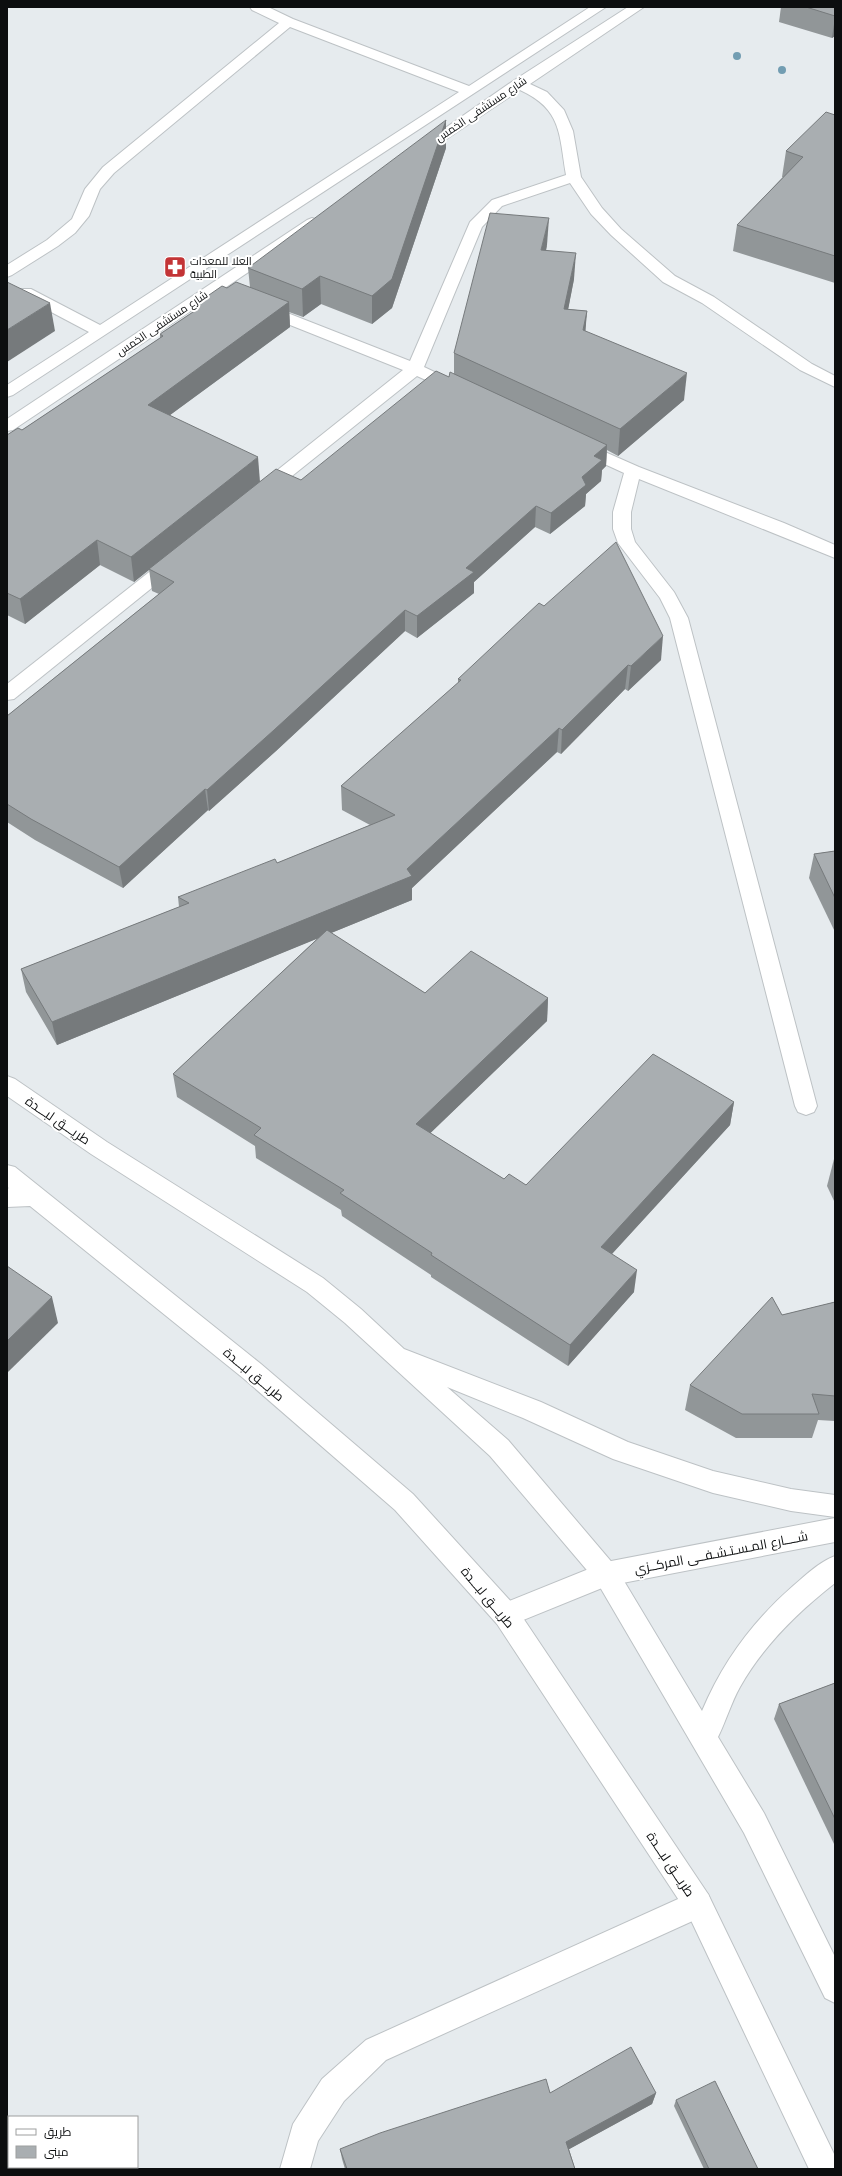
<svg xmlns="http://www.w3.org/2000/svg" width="842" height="2176" font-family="Helvetica,Cairo,sans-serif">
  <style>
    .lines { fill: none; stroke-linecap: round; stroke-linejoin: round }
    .minor-casing { stroke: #bdc2c5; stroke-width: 2 }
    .tertiary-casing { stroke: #bdc2c5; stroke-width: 2 }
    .minor { fill: #fff; fill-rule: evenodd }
    .tertiary { fill: #fff; fill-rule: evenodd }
    .tree { fill: #729db2 }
    .wall { fill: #919698 }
    .shaded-wall { fill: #767a7c }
    .building { fill: #a9aeb1; stroke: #767a7c }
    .labels { text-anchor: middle; stroke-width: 4; stroke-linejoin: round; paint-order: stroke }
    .far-street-label { font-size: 11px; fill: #0c0e0f; stroke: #fff }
    .far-poi-label { font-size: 11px; fill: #0c0e0f; stroke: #fff; text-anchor: start }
    .street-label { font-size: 13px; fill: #0c0e0f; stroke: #fff }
  </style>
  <rect width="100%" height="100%" fill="#e6ebee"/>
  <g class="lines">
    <!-- minor casing -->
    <g class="minor-casing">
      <g id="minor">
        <polygon points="250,7 268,7 293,19 469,86 590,7 606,7 13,395 7,397 7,385 89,332 19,295 17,292 19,289 31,289 100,325 459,92 290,27 114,173 100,189 89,216 75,233 58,246 12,275 7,277 7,265 47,240 72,219 85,189 103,167 279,23 252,10"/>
        <path d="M628,7H644L530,84L547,92L564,110L573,131L581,177L602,208L621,229L675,276L714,297L812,364L835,376V387L800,370L702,303L663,282L611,235L591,214L570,183L502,206L482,227L424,367L462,385L464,388L462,391H450L417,376L267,496L261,497L255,496L252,492L255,488L403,370L255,311L253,308L255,305H267L410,361L470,222L492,200L566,175C559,134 562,109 520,90L427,152H417L415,149L513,81Z"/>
        <polygon points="312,218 317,220 320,223 317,226 13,430 7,431 7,419 307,220"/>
        <polygon points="580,441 639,467 784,523 835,545 835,558 639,479 631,512 631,529 635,542 674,592 688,618 817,1106 814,1112 806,1115 798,1112 795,1106 670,618 660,598 618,543 613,529 613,512 624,473 574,450 572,446 574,442"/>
        <polygon points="173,556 179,558 182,562 179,566 14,699 7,700 7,684 167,558"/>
        <polygon points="835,1518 835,1542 607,1586 506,1627 497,1624 493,1615 497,1606 606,1562"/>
        <polygon points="698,1890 708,1894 712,1904 708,1914 386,2060 344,2101 318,2141 310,2169 280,2169 293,2124 322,2079 366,2040"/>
      </g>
    </g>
    <!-- tertiary casing -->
    <g class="tertiary-casing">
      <g id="tertiary">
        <path d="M7,1076L15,1079L107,1142L323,1278L361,1309L404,1349L541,1402L628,1442L713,1471L791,1489L835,1495V1517L791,1511L713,1493L613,1459L523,1418L447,1387L508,1440L615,1566L702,1711C723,1661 753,1621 793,1586C806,1575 819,1562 835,1556V1583C798,1612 763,1646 740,1687C731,1703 726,1721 718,1737L764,1813L835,1957V2003L825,1998L744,1833L597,1582L490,1456L345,1323L307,1292L91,1154L7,1096Z"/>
        <polygon points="7,1165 15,1167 261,1364 413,1494 515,1606 708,1894 835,2156 835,2169 809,2169 688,1914 497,1624 395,1510 243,1378 30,1206 7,1207 7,1189 9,1188 7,1187"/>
      </g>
    </g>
    <!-- minor -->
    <use href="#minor" class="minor"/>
    <!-- tertiary -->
    <use href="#tertiary" class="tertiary"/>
  </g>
  <!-- trees -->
  <g class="tree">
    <circle cx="737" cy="56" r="4"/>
    <circle cx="782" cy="70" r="4"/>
  </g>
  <!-- wall -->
  <g class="wall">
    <polygon points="781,7 835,7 835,36 832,38 779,22"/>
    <polygon points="835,115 835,283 733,251 737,225 783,177 782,177 786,151"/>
    <polygon points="446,148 392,308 372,324 321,304 303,317 289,312 290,327 170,415 260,481 301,480 454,374 454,353 547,245 546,251 574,279 568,309 587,311 585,331 684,400 618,456 607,450 606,466 602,470 601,481 586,494 585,506 550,534 535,527 474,582 474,593 417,638 405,631 276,751 209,811 208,810 123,888 35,840 7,822 7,716 159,594 152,591 149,569 134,582 100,565 25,624 7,615 7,435 22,430 160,338 160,334 197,310 196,304 227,288 250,287 248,268"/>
    <polygon points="661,660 628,691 625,689 561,754 557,752 412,888 412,900 331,933 425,993 548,998 547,1021 430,1133 504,1179 526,1185 734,1102 730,1125 612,1254 634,1292 568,1366 431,1277 431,1275 342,1216 341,1210 256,1158 255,1146 177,1097 173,1074 318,938 57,1045 26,992 21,969 179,907 178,897 277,863 370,825 342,810 341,786 458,683 458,679"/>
    <polygon points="835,851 835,932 809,878 814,854"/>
    <polygon points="834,1159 835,1159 835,1203 827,1186"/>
    <polygon points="835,1302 835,1421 818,1420 812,1438 736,1438 685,1410 690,1385 782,1315"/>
    <polygon points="835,1683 835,1846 774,1719 779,1704"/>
    <polygon points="550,2093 656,2093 652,2104 569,2149 575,2169 345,2169 342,2159 340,2149"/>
    <polygon points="676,2100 758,2169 704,2169 674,2106"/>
  </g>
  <!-- shaded-wall -->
  <g class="shaded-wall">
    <polygon points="835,17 835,36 832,38"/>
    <polygon points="446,120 446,148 392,308 372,324 372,296"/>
    <polygon points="549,218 547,245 540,276 541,250"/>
    <polygon points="576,253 574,279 563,336 564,309"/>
    <polygon points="320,276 321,304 303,317 302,289"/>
    <polygon points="289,302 290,327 151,429 148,405"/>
    <polygon points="50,303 55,331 7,362 7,330"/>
    <polygon points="587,311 585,337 583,330"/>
    <polygon points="687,373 684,400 618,456 620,429"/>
    <polygon points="607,445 606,466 602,470 601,481 586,494 585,506 550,534 551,513 582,477 594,456"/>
    <polygon points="258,457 260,482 134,582 131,557"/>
    <polygon points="536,506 535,527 474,582 474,593 417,638 417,616 466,568"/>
    <polygon points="97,540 100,565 25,624 20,599"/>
    <polygon points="405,610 405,631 276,751 209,811 207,790"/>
    <polygon points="663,636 661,660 628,691 631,666"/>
    <polygon points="628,665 625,689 561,754 562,730"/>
    <polygon points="559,728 557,752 412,888 412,900 57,1045 52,1022 407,869"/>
    <polygon points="205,789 208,810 123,888 119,867"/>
    <polygon points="548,998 547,1021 416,1147 416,1124"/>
    <polygon points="734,1102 730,1125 598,1269 601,1247"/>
    <polygon points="637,1270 634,1292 568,1366 570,1345"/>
    <polygon points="52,1297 58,1323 7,1373 7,1341"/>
    <polygon points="656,2093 652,2104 564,2152 566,2142"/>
  </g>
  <!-- building -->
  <g class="building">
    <polygon points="806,7 835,7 835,16"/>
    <polygon points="826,112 835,115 835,256 737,225 803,157 786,151"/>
    <polygon points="446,120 392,279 372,296 320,276 302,289 248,268"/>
    <polygon points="490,213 549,218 541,250 576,253 564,309 587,311 583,330 687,373 620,429 454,353"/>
    <polygon points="7,282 50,303 7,330"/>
    <polygon points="236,282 289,302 148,405 258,457 131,557 97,540 20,599 7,593 7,435 18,428 22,430 163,336 160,334 199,308 196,304 222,286 227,288"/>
    <polygon points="436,371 449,377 450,372 607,445 594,456 602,460 582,477 586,485 551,513 536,506 466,568 474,572 417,616 405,610 274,730 207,790 205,789 119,867 31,819 7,804 7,716 174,582 149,569 276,469 301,480"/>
    <polygon points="616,542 663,636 631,666 628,665 562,730 559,728 407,869 412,876 52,1022 21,969 189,903 178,897 275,859 277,863 395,815 341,786 461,680 458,679 539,603 544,606"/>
    <polygon points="835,851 835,898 814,854"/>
    <polygon points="327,930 425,993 471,951 548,998 416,1124 504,1179 509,1174 526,1185 653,1054 734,1102 601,1247 637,1270 570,1345 431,1255 432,1253 340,1193 344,1190 254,1135 261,1128 173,1074"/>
    <polygon points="7,1266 52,1297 7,1341"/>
    <polygon points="772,1297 782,1315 835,1302 835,1396 812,1394 819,1414 742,1414 690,1385"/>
    <polygon points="835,1683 835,1819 779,1704"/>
    <polygon points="631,2047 656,2093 566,2142 575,2169 347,2169 340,2149 380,2133 546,2079 550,2093"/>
    <polygon points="715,2081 758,2169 709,2169 676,2100"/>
  </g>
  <!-- icons -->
  <defs>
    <g id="pharmacy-square" transform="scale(1.15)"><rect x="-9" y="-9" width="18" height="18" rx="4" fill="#c33436" stroke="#fff"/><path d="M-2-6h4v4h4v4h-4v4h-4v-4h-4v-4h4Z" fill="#fff"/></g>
  </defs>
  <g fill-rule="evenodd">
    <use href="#pharmacy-square" x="175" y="267"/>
  </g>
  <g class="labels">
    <!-- far-street labels -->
    <g class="far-street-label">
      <text transform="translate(481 109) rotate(-34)" y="4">شارع مستشفى الخمس</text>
      <text transform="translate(162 323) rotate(-34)" y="4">شارع مستشفى الخمس</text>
    </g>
    <!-- far-poi labels -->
    <g class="far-poi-label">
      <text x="190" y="265">العلا للمعدات<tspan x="190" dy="13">الطبية</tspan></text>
    </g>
    <!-- street labels -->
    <g class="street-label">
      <text transform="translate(58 1120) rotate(34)" y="5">طريـــق لبـــدة</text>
      <text transform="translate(254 1374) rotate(40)" y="5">طريـــق لبـــدة</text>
      <text transform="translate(721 1552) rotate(-11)" y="5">شــــارع المـسـتـشـفــى المركــزي</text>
      <text transform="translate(488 1597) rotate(50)" y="5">طريـــق لبـــدة</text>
      <text transform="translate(671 1864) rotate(56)" y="5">طريـــق لبـــدة</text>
    </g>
  </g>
  <!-- border -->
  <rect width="842" height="2176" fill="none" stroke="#0c0e0f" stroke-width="16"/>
  <!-- legend -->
  <rect x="8" y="2116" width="130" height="52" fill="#ffffff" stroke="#9e9f9f"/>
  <rect x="16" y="2129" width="20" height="6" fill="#ffffff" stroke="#9e9f9f"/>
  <text x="44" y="2136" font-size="12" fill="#0c0e0f">طريق</text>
  <rect x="16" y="2146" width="20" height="12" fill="#a9aeb1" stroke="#9e9f9f"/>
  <text x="44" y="2156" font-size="12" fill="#0c0e0f">مبنى</text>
</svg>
